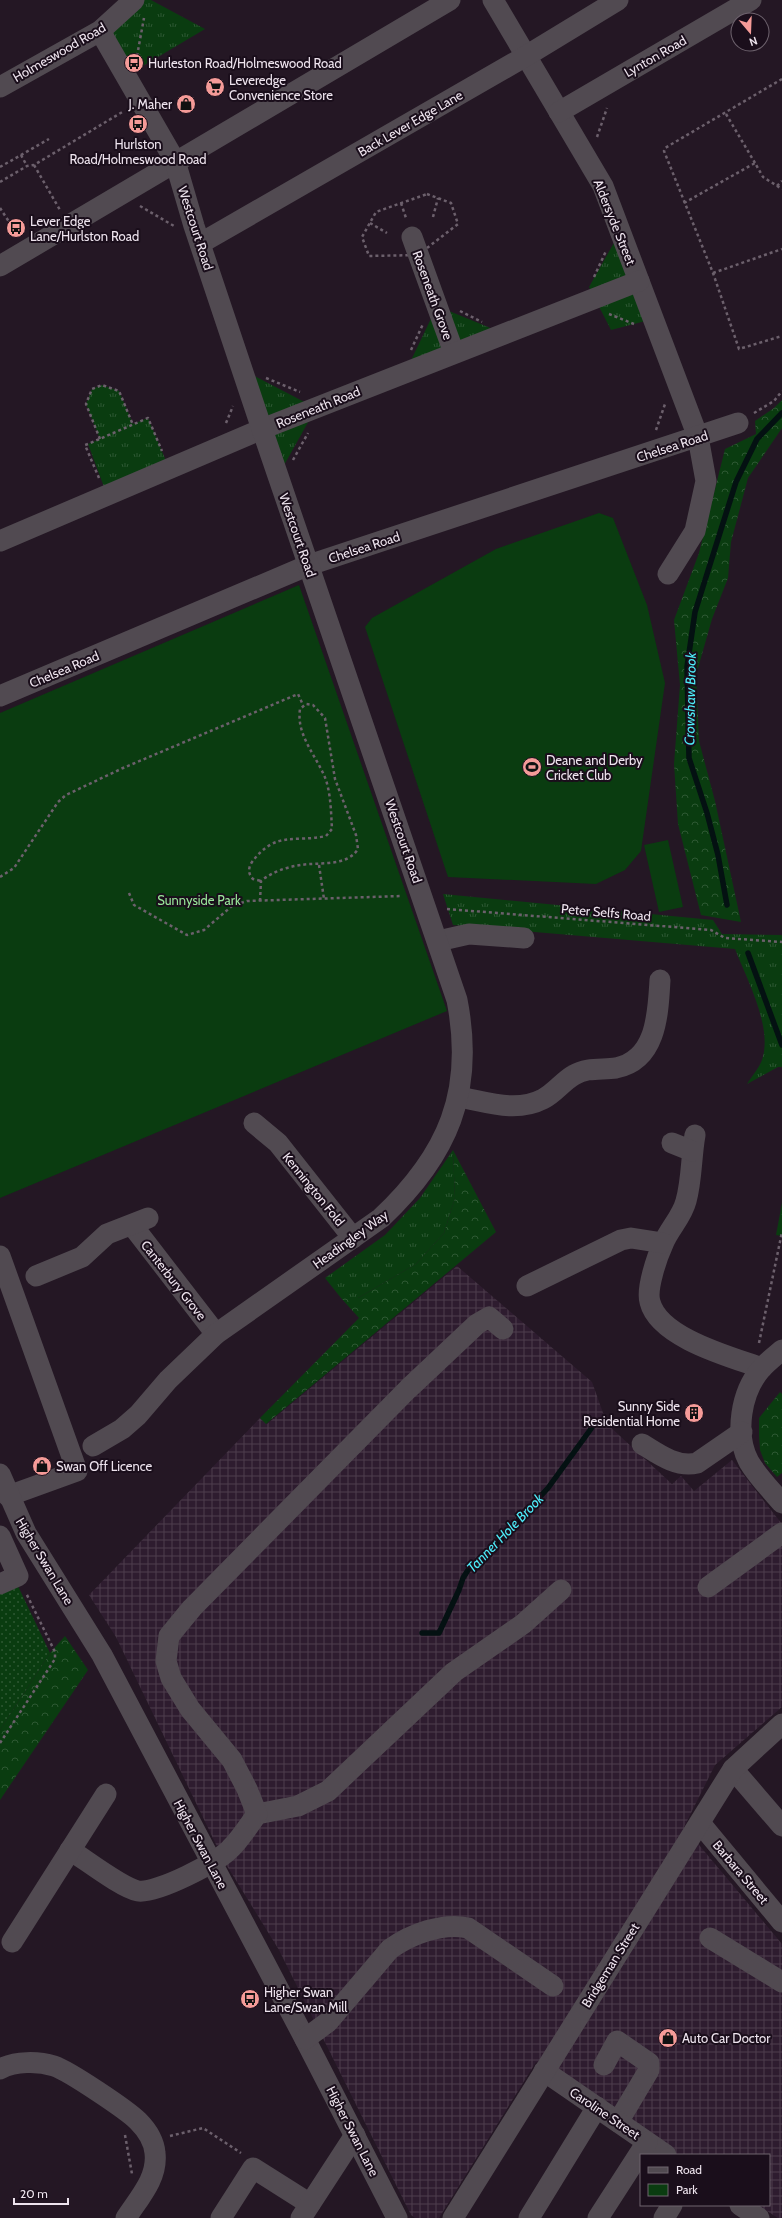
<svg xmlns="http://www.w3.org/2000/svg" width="782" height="2218" font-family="Cabin,sans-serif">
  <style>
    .industrial { fill: url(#industrial-grid) }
    .grass { fill: url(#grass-tufts) }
    .forest { fill: url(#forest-crowns) }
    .park { fill: #0a3c10 }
    .garden { fill: url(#garden-dots) }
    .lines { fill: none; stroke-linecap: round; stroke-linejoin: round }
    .stream { stroke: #041112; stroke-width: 5.5 }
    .path { stroke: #6c606c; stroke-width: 2.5; stroke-dasharray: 3 3; stroke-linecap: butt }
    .minor { stroke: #514a51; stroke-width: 21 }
    .labels { text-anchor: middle; stroke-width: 4; stroke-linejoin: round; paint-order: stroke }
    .street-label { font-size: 13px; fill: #eee4ee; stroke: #1a0e1b }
    .poi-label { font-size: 13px; fill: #eee4ee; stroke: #1a0e1b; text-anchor: start }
    .park-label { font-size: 13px; fill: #98e599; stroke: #1a0e1b }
    .water-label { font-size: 14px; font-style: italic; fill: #4decf9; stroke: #1a0e1b }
  </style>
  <defs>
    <pattern id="industrial-grid" width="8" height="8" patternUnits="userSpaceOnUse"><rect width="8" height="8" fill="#2e1c2f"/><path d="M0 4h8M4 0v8" fill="none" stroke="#4d3d4d"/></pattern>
    <pattern id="grass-tufts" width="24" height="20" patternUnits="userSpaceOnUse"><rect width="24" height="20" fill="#0a3c10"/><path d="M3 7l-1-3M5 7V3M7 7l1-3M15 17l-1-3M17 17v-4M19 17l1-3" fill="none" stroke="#2e5833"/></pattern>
    <pattern id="forest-crowns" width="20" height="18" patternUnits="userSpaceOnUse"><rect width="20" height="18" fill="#0a3c10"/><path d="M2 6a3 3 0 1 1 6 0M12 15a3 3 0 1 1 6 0" fill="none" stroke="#2e5833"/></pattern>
    <pattern id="garden-dots" width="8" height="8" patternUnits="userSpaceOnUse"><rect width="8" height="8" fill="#0a3c10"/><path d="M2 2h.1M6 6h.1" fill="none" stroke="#2e5833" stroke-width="1.8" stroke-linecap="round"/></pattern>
  </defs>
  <rect width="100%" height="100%" fill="#241724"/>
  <!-- industrial -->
  <polygon class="industrial" points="457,1266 592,1382 607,1424 672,1484 681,1476 694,1491 732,1460 782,1524 782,1707 715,1765 684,1827 782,1944 782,2218 778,2218 757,2205 769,2205 769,2155 678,2155 536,2062 439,2218 415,2218 411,2215 279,1950 224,1861 116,1637 89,1595 260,1418 267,1424"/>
  <!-- grass -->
  <g class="grass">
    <polygon points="134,0 151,0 205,29 126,76 100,31"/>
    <polygon points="620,232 653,319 611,330 589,287"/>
    <polygon points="437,306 505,334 405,373"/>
    <polygon points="247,372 316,408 278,476"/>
    <polygon points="102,385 119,391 133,424 148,418 169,468 107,495 88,444 100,439 86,404 92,389"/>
    <path d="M443,894L713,920L722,934L782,935V1067H778L747,1084C752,1076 759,1068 762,1060C773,1027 747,980 735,949L453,925Z"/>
    <polygon points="453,1150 455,1198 444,1233 416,1264 358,1298 341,1298 325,1278 385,1235 420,1198"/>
    <polygon points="782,1203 782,1236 776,1235"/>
  </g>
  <!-- forest -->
  <g class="forest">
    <polygon points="782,400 782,428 748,478 731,542 728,578 712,619 696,675 699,741 715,801 741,922 701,915 678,824 674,764 680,685 674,620 699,553 725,449 756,434 755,421 774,408"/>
    <polygon points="453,1150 496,1232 266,1424 260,1418 359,1318 341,1298 358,1298 416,1264 444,1233 455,1198"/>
    <polygon points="780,1392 782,1394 782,1473 777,1477 765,1463 760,1450 759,1435 759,1418"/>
    <polygon points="65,1636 88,1670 0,1800 0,1730 50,1653"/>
  </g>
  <!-- park -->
  <g class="park">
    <polygon points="599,513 613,518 647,605 665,683 641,851 625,870 596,884 448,877 365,627 372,618 496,549"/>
    <polygon points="299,585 447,1011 0,1198 0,713"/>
    <polygon points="668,840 683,907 659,912 644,845"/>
  </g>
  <!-- garden -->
  <polygon class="garden" points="16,1582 50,1653 0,1730 0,1590"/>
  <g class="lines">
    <!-- stream -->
    <g class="stream">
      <polyline points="727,905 718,855 707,813 689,758 687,667 695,612 736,482 757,439 782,413"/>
      <polyline points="748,953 782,1045"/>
      <polyline points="422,1633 439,1633 459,1590 463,1578 470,1567 488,1553 548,1488 593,1426"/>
    </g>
    <!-- path -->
    <g class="path">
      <polyline points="137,56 144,18"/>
      <polyline points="782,79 665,148 664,151 713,273 739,349 782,336"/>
      <polyline points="726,114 755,163"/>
      <polyline points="597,137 607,108"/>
      <polyline points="21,155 27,166"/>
      <polyline points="34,165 60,210"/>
      <polyline points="0,167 49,139"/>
      <polyline points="0,182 27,166 34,165 124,111"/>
      <polyline points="777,186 782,181"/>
      <polygon points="427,194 451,203 458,224 418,255 369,256 362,237 376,212"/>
      <polyline points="401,203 406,218"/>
      <polyline points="684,203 755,163 763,177 782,189"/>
      <polyline points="140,206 174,226"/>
      <polyline points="0,208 17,234"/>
      <polyline points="433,217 438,198"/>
      <polyline points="370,223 387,233"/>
      <polyline points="713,273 782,249"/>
      <polyline points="594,277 606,251"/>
      <polyline points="460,311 482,322"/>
      <polyline points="609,314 634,324"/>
      <polyline points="411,350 423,324"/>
      <polyline points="266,378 300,392"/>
      <polyline points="754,413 774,401 782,391"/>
      <polyline points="226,423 233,406"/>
      <polyline points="656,430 665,404"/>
      <polyline points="100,439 86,404 92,389 102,385 119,391 133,425"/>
      <polyline points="293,460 308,433"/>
      <polyline points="99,478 85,445 88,444 148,418 162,451"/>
      <polyline points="319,865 324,899"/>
      <polyline points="0,877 14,868 58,802 66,795 123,768 298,694 303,705"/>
      <polyline points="129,893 134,905 187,935 204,930 232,906 247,901 402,896"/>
      <path d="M260,901L261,881C272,872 286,867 301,865C318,862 347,867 358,849L356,835L335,779L325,718L313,705L306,704L300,709C296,736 317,756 326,780C331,796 331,813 332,829L326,836C294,843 276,830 252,862C248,868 248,874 253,879L261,881"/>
      <polyline points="447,909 711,930 725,938 782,942"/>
      <polyline points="759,1343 782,1232"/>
      <polyline points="0,1743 55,1659 55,1652 26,1593"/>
      <polyline points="125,2135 132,2174"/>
      <polyline points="170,2136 203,2128 241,2153"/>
    </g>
    <!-- minor -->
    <g class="minor">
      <polyline points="493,0 603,186 698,437 706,481 695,531 668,574"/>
      <polyline points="0,87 100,31 134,0"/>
      <polyline points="559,112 751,0"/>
      <polyline points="412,237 454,353"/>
      <polyline points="201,243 526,56 618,0"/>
      <polyline points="0,266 450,0"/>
      <polyline points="0,541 262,429 639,281"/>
      <polyline points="0,696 309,565 738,423"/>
      <polyline points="438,941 469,934 524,938"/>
      <path d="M459,1097C487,1102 516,1113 543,1099C555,1093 563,1081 574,1075C587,1067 602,1070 616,1068C657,1060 658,1013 660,980"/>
      <polyline points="254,1123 278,1143 353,1238"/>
      <path d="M695,1135C691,1157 692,1180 686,1201C682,1217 669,1229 663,1244C657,1257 646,1289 650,1302C659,1338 731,1357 762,1368"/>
      <polyline points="672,1143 692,1151"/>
      <polyline points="132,1225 216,1334"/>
      <polyline points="0,1256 77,1471 8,1496"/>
      <polyline points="36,1276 82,1257 107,1234 148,1218"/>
      <polyline points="527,1286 621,1240 631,1238 663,1243"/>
      <path d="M782,1350C775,1356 767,1362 761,1369C741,1392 734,1434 749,1462C758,1477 771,1490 782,1503"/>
      <path d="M642,1444C658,1454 677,1468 697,1463L742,1432"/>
      <path d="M93,1446L122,1429L138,1415L168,1380L216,1334L381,1218C448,1155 475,1092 457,1000L262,429L194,226L175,161L100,31"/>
      <polyline points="0,1474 26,1533 102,1655 305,2039 397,2218"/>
      <polyline points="0,1536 18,1576 0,1584"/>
      <polyline points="708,1587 782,1533"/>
      <polyline points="733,1769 782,1826"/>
      <polyline points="257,1814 298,1806 328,1791 454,1672 523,1624 561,1590"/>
      <polyline points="700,1823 782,1922"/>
      <path d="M70,1850C86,1860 122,1888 138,1891C156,1894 219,1862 231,1848C241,1838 249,1825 257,1814L247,1789L232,1760L190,1709L171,1678L166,1661L169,1636L192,1608L408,1389L477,1324L489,1317L503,1329"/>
      <polyline points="710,1938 782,1982"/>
      <polyline points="12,1942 106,1794"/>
      <path d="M305,2039L328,2022L390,1949C411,1934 443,1922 468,1928L553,1986"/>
      <polyline points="604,2065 617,2041 649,2063 649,2070 618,2122"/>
      <path d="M0,2069C15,2061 38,2061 54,2066C69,2071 127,2110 138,2121C147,2130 154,2141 155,2153C158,2178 139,2198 126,2218"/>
      <polyline points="544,2071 666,2155"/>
      <polyline points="740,2205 759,2218"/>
      <polyline points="221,2218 253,2168 310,2204"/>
      <polyline points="301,2218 355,2135"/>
      <polyline points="453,2218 733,1769 782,1724"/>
      <polyline points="529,2218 597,2107"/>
      <polyline points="598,2218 647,2142"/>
      <polyline points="664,2218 672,2205"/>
    </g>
  </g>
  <!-- icons -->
  <defs>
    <g id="bus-disc" transform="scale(1)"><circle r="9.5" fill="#f59b98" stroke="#1a0e1b"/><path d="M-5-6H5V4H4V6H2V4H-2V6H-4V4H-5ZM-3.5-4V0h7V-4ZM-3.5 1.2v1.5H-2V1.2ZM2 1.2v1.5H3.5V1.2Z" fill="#111"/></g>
    <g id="supermarket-disc" transform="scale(1)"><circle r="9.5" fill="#f59b98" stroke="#1a0e1b"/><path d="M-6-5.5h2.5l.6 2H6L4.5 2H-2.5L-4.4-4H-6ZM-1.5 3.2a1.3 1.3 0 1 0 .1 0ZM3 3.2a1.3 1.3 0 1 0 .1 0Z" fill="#111"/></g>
    <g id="shop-disc" transform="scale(1)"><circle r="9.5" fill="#f59b98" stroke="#1a0e1b"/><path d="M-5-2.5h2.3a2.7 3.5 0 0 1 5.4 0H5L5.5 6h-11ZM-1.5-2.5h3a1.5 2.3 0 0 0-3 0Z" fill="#111"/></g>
    <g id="stadium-disc" transform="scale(1)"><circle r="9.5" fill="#f59b98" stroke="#1a0e1b"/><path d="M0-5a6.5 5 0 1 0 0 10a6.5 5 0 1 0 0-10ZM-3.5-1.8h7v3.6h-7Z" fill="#111"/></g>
    <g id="building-disc" transform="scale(1)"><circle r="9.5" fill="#f59b98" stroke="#1a0e1b"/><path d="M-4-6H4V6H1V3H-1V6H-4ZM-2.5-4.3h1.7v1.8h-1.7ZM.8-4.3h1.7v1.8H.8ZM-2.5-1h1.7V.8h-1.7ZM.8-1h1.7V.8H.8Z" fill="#111"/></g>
  </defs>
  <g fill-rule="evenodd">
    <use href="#bus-disc" x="134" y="63"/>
    <use href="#supermarket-disc" x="215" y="87"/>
    <use href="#shop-disc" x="186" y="104"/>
    <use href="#bus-disc" x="138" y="124"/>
    <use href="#bus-disc" x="16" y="228"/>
    <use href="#stadium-disc" x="532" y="767"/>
    <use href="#building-disc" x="694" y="1413"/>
    <use href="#shop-disc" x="42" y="1466"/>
    <use href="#bus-disc" x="250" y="1999"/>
    <use href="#shop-disc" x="668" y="2038"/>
  </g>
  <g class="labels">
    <!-- street labels -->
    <g class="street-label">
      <text transform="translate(59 52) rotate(-30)" y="5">Holmeswood Road</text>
      <text transform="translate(655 56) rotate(-30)" y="5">Lynton Road</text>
      <text transform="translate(410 123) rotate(-30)" y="5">Back Lever Edge Lane</text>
      <text transform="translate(615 222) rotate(68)" y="5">Aldersyde Street</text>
      <text transform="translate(196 228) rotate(72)" y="5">Westcourt Road</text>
      <text transform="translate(433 295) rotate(70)" y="5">Roseneath Grove</text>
      <text transform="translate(318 407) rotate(-22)" y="5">Roseneath Road</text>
      <text transform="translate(672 446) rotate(-18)" y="5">Chelsea Road</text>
      <text transform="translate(298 535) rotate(71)" y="5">Westcourt Road</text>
      <text transform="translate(364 547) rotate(-18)" y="5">Chelsea Road</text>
      <text transform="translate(64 669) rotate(-23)" y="5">Chelsea Road</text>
      <text transform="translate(404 841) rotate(71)" y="5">Westcourt Road</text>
      <text transform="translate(606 912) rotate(5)" y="5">Peter Selfs Road</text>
      <text transform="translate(314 1189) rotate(51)" y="5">Kennington Fold</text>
      <text transform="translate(350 1239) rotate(-36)" y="5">Headingley Way</text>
      <text transform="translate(174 1280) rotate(52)" y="5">Canterbury Grove</text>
      <text transform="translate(45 1561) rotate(59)" y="5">Higher Swan Lane</text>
      <text transform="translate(201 1844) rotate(62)" y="5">Higher Swan Lane</text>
      <text transform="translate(741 1872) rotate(50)" y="5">Barbara Street</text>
      <text transform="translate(610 1965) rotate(-58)" y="5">Bridgeman Street</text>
      <text transform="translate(605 2113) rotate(34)" y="5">Caroline Street</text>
      <text transform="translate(353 2131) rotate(63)" y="5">Higher Swan Lane</text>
    </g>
    <!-- poi labels -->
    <g class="poi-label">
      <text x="148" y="68">Hurleston Road/Holmeswood Road</text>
      <text x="229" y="85">Leveredge<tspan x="229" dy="15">Convenience Store</tspan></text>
      <text x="172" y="109" text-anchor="end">J. Maher</text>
      <text x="138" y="149" text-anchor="middle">Hurlston<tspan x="138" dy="15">Road/Holmeswood Road</tspan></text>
      <text x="30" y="226">Lever Edge<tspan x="30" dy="15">Lane/Hurlston Road</tspan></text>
      <text x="546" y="765">Deane and Derby<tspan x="546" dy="15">Cricket Club</tspan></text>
      <text x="680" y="1411" text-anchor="end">Sunny Side<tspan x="680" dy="15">Residential Home</tspan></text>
      <text x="56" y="1471">Swan Off Licence</text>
      <text x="264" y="1997">Higher Swan<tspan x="264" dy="15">Lane/Swan Mill</tspan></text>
      <text x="682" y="2043">Auto Car Doctor</text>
    </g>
    <!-- park labels -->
    <g class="park-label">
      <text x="199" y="905">Sunnyside Park</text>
    </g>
    <!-- water labels -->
    <g class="water-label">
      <text transform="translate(690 699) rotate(-89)" y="5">Crowshaw Brook</text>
      <text transform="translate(505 1533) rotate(-46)" y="5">Tanner Hole Brook</text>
    </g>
  </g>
  <!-- legend -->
  <rect x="640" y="2154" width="130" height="52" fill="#1a0e1b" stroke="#6f646f"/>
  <rect x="648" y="2167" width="20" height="6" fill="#514a51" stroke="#6f646f"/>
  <text x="676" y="2174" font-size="12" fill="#eee4ee">Road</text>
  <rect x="648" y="2184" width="20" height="12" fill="#0a3c10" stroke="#6f646f"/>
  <text x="676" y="2194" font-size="12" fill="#eee4ee">Park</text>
  <!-- north arrow -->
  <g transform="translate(750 32) rotate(161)"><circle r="19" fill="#1a0e1b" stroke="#6f646f"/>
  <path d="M0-3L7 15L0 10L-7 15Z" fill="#f59b98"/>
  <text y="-6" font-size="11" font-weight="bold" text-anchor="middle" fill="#eee4ee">N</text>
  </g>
  <!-- scale -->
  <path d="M14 2198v6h54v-6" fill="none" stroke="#eee4ee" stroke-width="2"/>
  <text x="20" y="2198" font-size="12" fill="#eee4ee" stroke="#1a0e1b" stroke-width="3" paint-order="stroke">20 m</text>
</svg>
